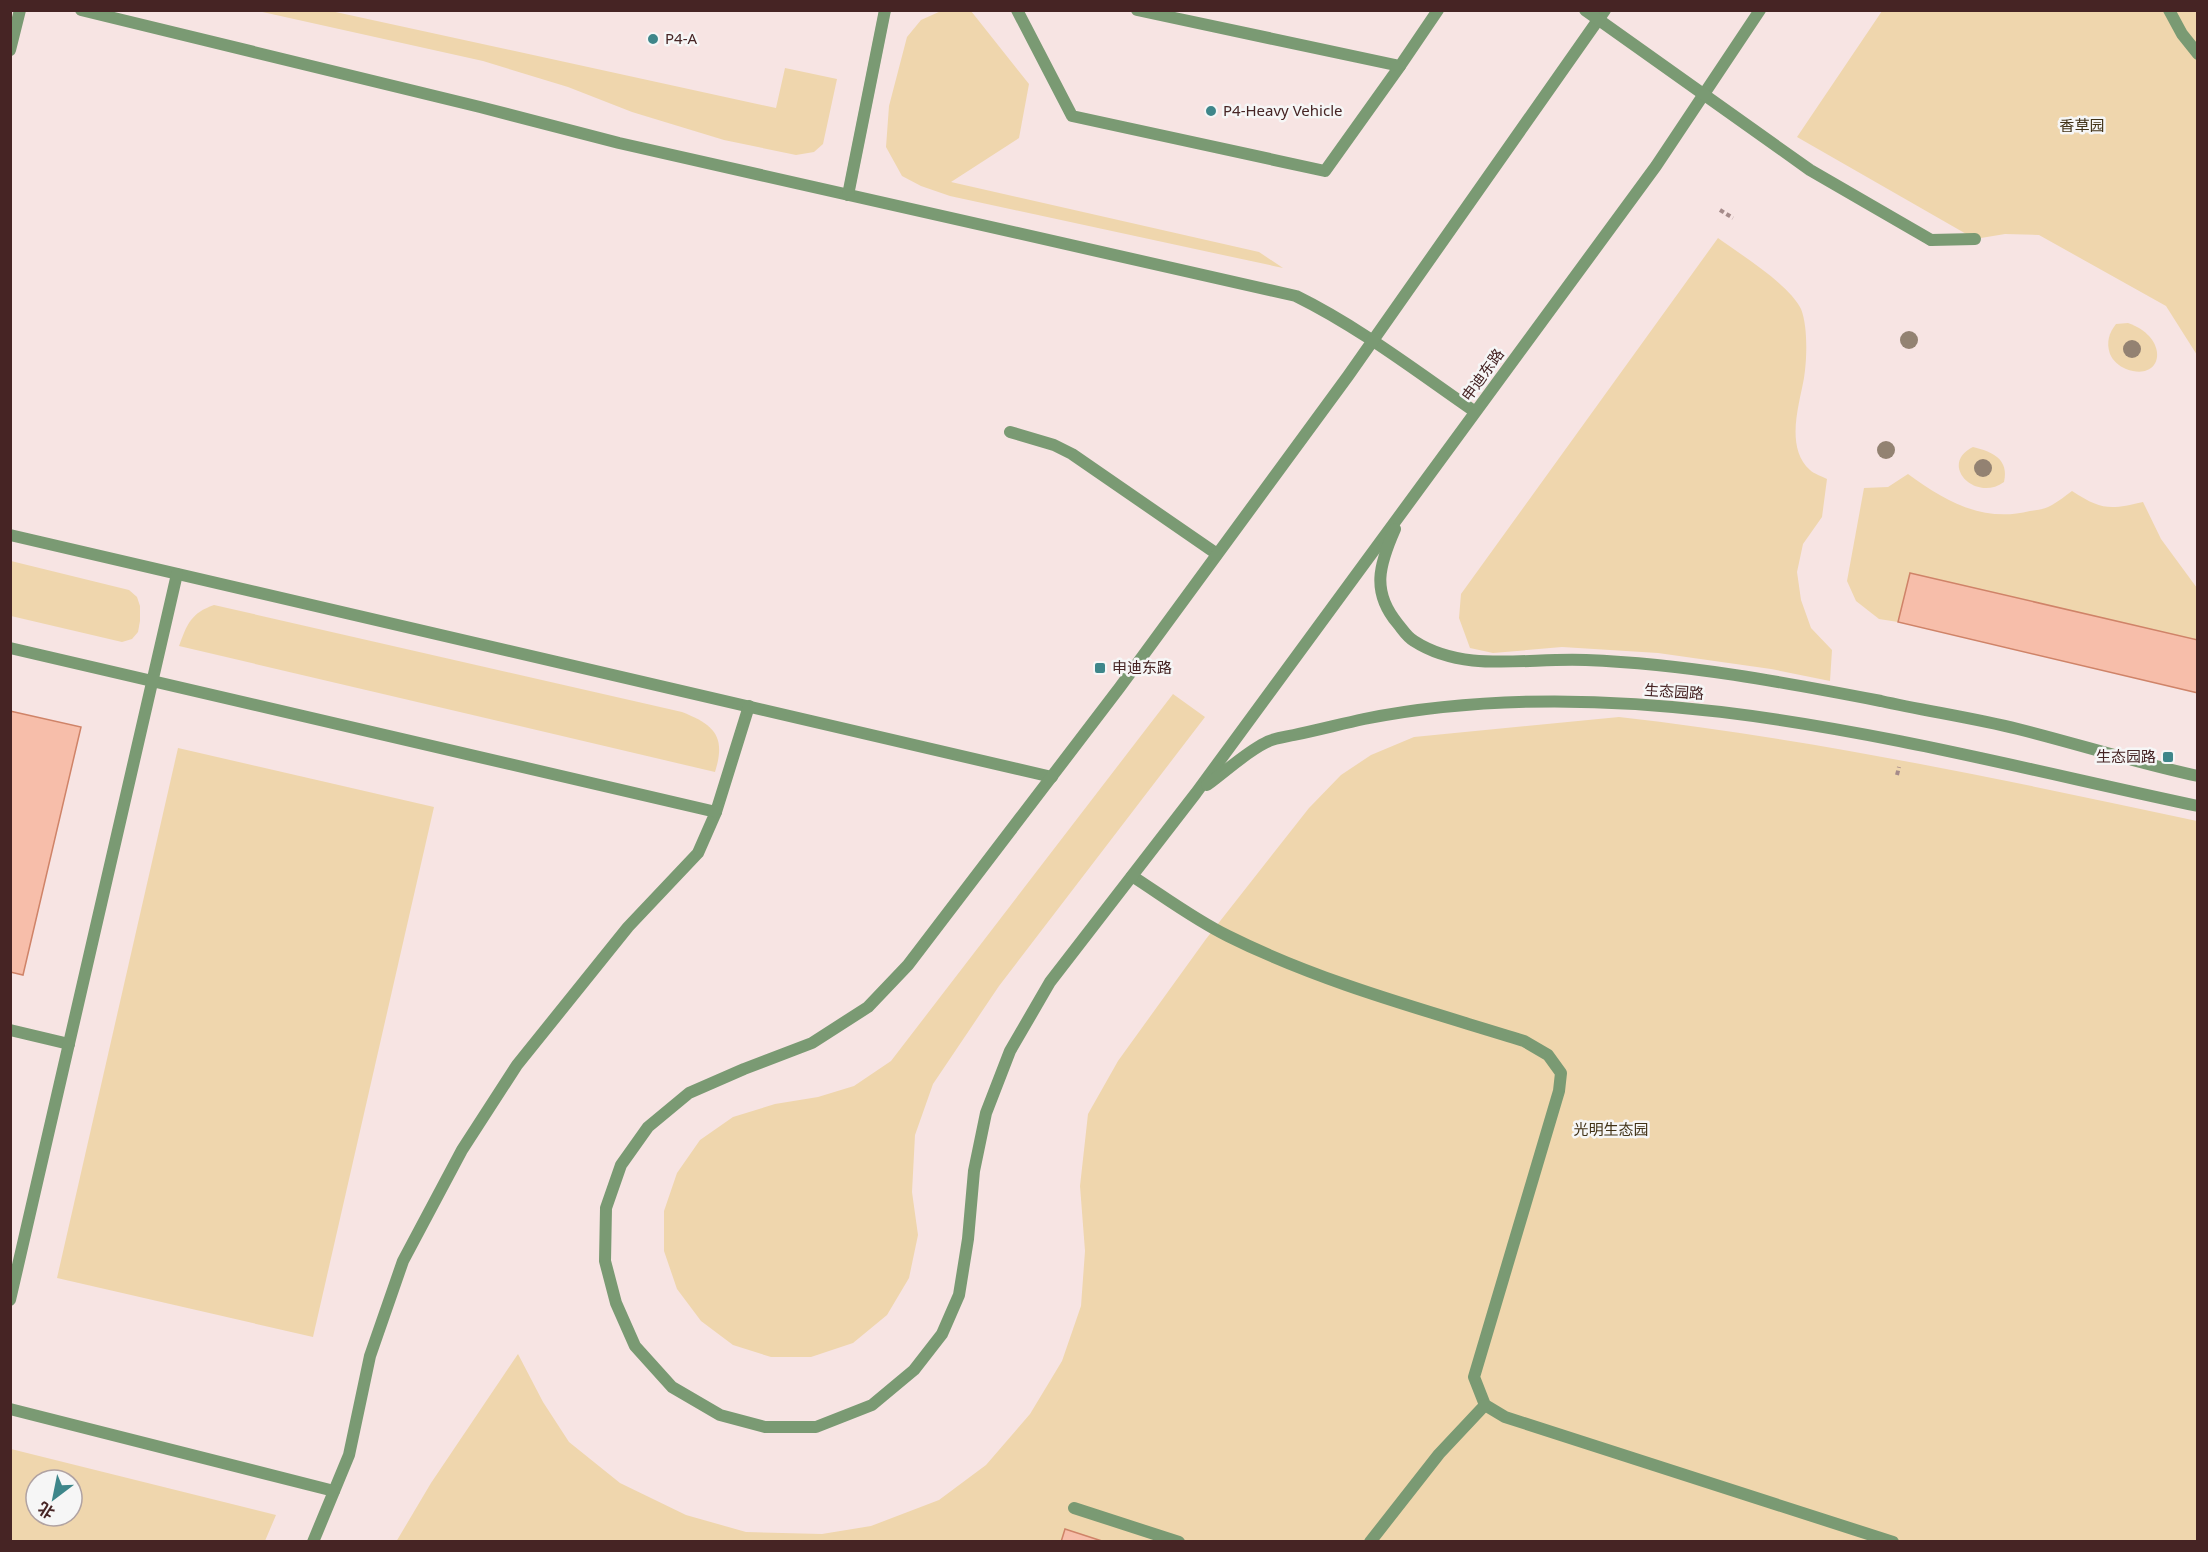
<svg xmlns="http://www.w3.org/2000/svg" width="2208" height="1552" font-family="'Noto Sans','Noto Sans SC',sans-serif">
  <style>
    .green { fill: #efd6ad; fill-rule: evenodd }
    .building { fill: #f7beaa; stroke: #cf8368; stroke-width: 1.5 }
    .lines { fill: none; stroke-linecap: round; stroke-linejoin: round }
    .path { stroke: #a58b8a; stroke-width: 4; stroke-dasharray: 4.5 3; stroke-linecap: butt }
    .service { stroke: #7a9a73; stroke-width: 12 }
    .pedestrian { stroke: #7a9a73; stroke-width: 12 }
    .tertiary { stroke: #7a9a73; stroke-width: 12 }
    .pedestrian-bridge { stroke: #7a9a73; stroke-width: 12 }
    .tree { fill: #938272 }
    .poi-dot { fill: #3e868a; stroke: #f6f6f6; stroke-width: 2 }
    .labels { text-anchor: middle; stroke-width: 5; stroke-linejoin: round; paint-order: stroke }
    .poi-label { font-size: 15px; fill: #462424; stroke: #f6f6f6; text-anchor: start }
    .park-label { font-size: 15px; fill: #413216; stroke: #f6f6f6 }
    .street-label { font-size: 15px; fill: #462424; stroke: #f6f6f6 }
  </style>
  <rect width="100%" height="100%" fill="#f7e4e3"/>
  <!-- green -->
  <g class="green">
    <polygon points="258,11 331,11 776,108 785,68 837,79 823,144 814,152 796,155 724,140 632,112 568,87 483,61"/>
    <polygon points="941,11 971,11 1029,84 1019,138 951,182 1259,252 1283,268 950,196 921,186 902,176 886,147 889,106 907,37 921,20"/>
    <polygon points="1882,11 2197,11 2197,355 2166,306 2039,235 2005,234 1975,239 1797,137"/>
    <path d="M1718,238C1741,255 1789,284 1801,309C1808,326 1807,360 1804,378C1799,406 1785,447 1810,470C1814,474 1822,476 1827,479L1822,517L1803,544L1797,572L1801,600L1811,628L1832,650L1830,681L1771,669L1658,653L1562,647L1493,653L1470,648L1459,618L1461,594Z"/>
    <path d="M2128,323C2171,338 2163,383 2126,369C2119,366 2113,361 2110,354C2106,342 2109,333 2116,324Z"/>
    <path d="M1973,447C1993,452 2009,459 2004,482C1975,503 1938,464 1973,447Z"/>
    <path d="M1908,474C1945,501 1983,523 2030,511C2037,510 2046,509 2052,505C2059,501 2065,496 2072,491C2101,510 2110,510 2143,502L2161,539L2197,588V640L1910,573L1898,622L1879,619L1856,601L1847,581L1864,488L1888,487Z"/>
    <polygon points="11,561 129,590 137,597 140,606 140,621 138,632 132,639 122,642 11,616"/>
    <path d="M214,605L682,712C715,725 726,737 715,772L179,646C187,624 191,613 214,605Z"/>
    <polygon points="1173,694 1205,717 999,986 933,1084 915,1135 912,1192 918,1235 909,1278 887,1315 853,1343 811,1357 771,1357 733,1345 701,1321 677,1289 664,1251 664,1211 677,1173 700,1140 733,1117 775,1104 818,1097 854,1086 891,1061"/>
    <path d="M1619,717C1814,739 2005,780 2197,821V1541L396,1542L431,1483L518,1354L543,1402L569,1442L620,1483L686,1515L746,1532L822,1534L871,1526L939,1500L986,1465L1030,1414L1062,1361L1081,1306L1085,1251L1080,1186L1088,1114L1118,1061L1206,939L1309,808L1341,775L1371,755L1414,737Z"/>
    <polygon points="178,748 434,807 313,1337 57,1278"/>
    <path d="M11,1449L276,1515L265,1541H11ZM36,1480H72V1516H36Z"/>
  </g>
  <!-- building -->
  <g class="building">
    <polygon points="1910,573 2198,640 2198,693 1898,622"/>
    <polygon points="10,711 81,727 23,975 10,972"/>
    <polygon points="1065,1529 1105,1542 1061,1542"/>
  </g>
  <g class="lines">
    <!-- path -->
    <g class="path">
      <polyline points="1720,210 1733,218"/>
      <polyline points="1897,775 1899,767"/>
    </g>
    <!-- service -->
    <g class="service">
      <path d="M81,10L480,107L619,143L1296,296C1359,327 1416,371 1474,411"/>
      <polyline points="1017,10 1072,116 1325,171 1400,66"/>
      <polyline points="1137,10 1400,66 1438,10"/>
      <polyline points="2169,10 2182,34 2198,54"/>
      <polyline points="10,50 20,10"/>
      <polyline points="848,195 885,10"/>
      <polyline points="1010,432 1054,445 1072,454 1217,554"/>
      <polyline points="10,535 1052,777"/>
      <polyline points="10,648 716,812 698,853 628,927 517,1065 462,1150 403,1261 370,1356 349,1455 313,1542"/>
      <polyline points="716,812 749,706"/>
      <path d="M1132,876C1163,896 1195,920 1228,936C1322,983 1425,1010 1524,1041L1548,1055L1561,1073L1559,1091L1474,1377L1485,1405L1505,1417L1893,1542"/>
      <polyline points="10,1030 69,1044"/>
      <polyline points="10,1300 177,574"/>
      <polyline points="10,1409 334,1491"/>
      <polyline points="1074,1508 1179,1542"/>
      <polyline points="1370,1542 1439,1454 1485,1405"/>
    </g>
    <!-- pedestrian -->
    <polyline class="pedestrian" points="1931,240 1975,239"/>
    <!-- tertiary -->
    <g class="tertiary">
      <polyline points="1605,10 1348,376 1120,687 908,965 868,1007 812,1043 744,1069 689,1093 648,1127 621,1165 606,1208 605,1261 616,1303 635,1346 672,1387 720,1415 765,1427 816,1427 872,1405 914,1370 942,1334 959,1295 968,1239 974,1171 986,1113 1010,1051 1050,982 1196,793 1656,166 1760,10"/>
      <path d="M1395,529C1379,565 1371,592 1398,624C1403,630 1407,637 1414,641C1465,674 1529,657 1586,660C1686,664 1783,682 1881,701C1926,711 1973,718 2018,729C2078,744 2137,763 2198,776"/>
      <path d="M1207,785C1225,772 1245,753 1265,743C1273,738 1285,737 1294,735C1318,730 1341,724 1364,719C1640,664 1928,749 2198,806"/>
    </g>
    <!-- pedestrian-bridge -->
    <polyline class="pedestrian-bridge" points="1585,10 1810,170 1931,240"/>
  </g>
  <!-- trees -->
  <g class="tree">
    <circle cx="1909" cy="340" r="9"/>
    <circle cx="2132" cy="349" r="9"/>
    <circle cx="1886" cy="450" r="9"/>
    <circle cx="1983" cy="468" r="9"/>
  </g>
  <!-- markers -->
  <g class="poi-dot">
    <circle cx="653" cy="39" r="6"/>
    <circle cx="1211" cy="111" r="6"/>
    <rect x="1094" y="662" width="12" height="12" rx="3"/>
    <rect x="2162" y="751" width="12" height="12" rx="3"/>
  </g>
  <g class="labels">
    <!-- poi labels -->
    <g class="poi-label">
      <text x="665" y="44">P4-A</text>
      <text x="1223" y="116">P4-Heavy Vehicle</text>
      <text x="1112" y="673">申迪东路</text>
      <text x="2156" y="762" text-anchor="end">生态园路</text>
    </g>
    <!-- park labels -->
    <g class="park-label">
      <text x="2082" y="131">香草园</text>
      <text x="1611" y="1135">光明生态园</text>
    </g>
    <!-- street labels -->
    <g class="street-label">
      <text transform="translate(1483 375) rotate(-54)" y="5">申迪东路</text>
      <text transform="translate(1674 692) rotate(4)" y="5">生态园路</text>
    </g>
  </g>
  <!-- border -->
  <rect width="2208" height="1552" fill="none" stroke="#462424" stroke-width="24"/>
  <!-- north arrow -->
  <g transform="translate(54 1498) rotate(212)"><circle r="28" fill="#f6f6f6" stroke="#b0a2a2" stroke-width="1.5"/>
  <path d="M0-4.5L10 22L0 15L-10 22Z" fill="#3e868a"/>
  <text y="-9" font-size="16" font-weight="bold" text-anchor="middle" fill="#462424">北</text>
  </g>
</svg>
